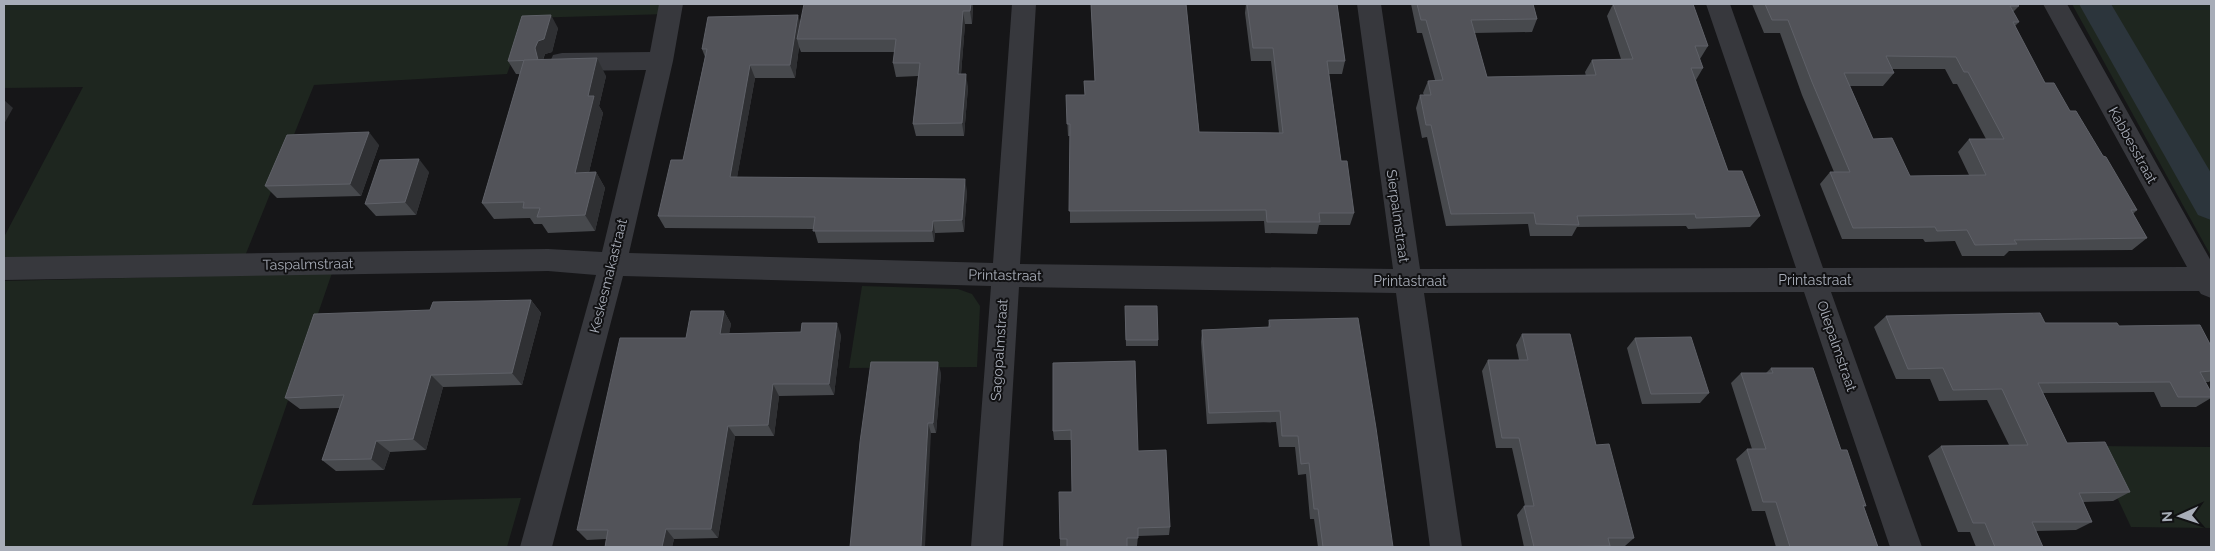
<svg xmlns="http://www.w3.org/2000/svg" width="2215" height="551" font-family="Raleway,sans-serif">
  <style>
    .green { fill: #1e261f }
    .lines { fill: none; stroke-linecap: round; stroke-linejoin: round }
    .canal { fill: #2c353c; fill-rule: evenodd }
    .minor { fill: #37383d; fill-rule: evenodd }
    .wall { fill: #47494d; fill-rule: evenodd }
    .shaded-wall { fill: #2f3033 }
    .building { fill: #525359; stroke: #5f6168; fill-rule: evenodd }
    .labels { text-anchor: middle; stroke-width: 4; stroke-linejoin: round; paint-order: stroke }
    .street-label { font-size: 14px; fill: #a8adb8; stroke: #111113 }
  </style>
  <rect width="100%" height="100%" fill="#161618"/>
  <!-- green -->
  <g class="green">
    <polygon points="4,4 671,4 668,14 527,18 507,74 314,85 245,256 4,263 4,237 83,87 4,88"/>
    <polygon points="2072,4 2211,4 2211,256"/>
    <polygon points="332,273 252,505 521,498 507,547 4,547 4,281"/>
    <polygon points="862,286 958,289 972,294 980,306 977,367 849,368"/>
    <polygon points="2093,446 2211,447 2211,528 2131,527"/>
  </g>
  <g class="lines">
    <!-- canal -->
    <polygon class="canal" points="2079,4 2111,4 2211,173 2211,220 2198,215"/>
    <!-- minor -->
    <polygon class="minor" points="659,4 683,4 673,61 629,253 993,263 1012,4 1036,4 1020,264 1393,269 1357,4 1381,4 1420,269 1796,268 1706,4 1730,4 1823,268 2187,267 2043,4 2067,4 2211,261 2211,298 2201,294 2199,291 1831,292 1922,547 1890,547 1804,292 1424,293 1462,547 1430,547 1396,293 1019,287 1003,547 971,547 991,286 623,276 552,547 520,547 596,275 548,271 4,280 4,257 548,249 602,252 646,70 562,71 553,69 550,62 553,55 562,53 650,52"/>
  </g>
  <!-- wall -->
  <g class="wall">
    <polygon points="973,4 972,24 965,24 961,74 968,87 964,136 916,136 913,124 918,76 896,77 893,63 895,52 801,52 799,47 795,78 755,78 737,177 967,191 964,232 935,233 934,242 818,243 814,229 665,228 658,216 683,160 705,57 702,49 800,22"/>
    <polygon points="1091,4 1186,4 1199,132 1279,133 1271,61 1251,61 1245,13 1246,4 1337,4 1345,61 1342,74 1329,74 1341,161 1354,213 1350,225 1319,225 1317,234 1265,233 1264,221 1070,223 1070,136 1068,136 1066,95 1085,95 1084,81 1095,81"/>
    <polygon points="1411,4 1533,4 1537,19 1532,32 1474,33 1487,77 1586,76 1585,72 1592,60 1621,59 1607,16 1613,4 1693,4 1708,46 1700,59 1703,68 1696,80 1728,171 1760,216 1750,227 1688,229 1686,226 1577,227 1572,236 1530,236 1528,224 1446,226 1427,137 1422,138 1416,108 1420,95 1424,95 1423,93 1428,81 1435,80 1422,33 1417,33"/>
    <path d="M1752,4H2017L2019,6L2013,12L2019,22L2015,26L2045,83L2070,111L2103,156L2137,210L2133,214L2147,238L2132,250L2009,251L2004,256H1962L1955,241L1925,242L1923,239H1842L1820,184L1830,172H1834L1802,95L1780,33H1764ZM1892,69H1945L1953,84H1957L1986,139H1969L1958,152L1969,175L1910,176L1873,139L1850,86H1883L1894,73Z"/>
    <polygon points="558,28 552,52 545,54 543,60 606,76 599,106 603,113 589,172 596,172 605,188 595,231 548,233 542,224 534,224 530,218 494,219 482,203 520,74 516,74 508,61"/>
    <polygon points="379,145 361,196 277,198 265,186"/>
    <polygon points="429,172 416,215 376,216 365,204"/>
    <polygon points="531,300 541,313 522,385 443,387 426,450 390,452 384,470 336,471 322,460 340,408 300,409 285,398 430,310"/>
    <polygon points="724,311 731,324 729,333 841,335 834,395 779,396 774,436 735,436 718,538 674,539 672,547 605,547 606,539 587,540 577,530 686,338"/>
    <polygon points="1125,312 1158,340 1158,346 1126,346"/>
    <polygon points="1886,316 2119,326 2211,346 2211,380 2209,382 2205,382 2211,392 2211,398 2196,407 2161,407 2154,392 2043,393 2067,443 2130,492 2113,501 2083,502 2092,522 2076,530 2036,531 2043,547 1976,547 1970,532 1958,532 1928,456 1941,446 2009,445 1987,400 1939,401 1930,379 1896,379 1874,327"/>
    <polygon points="1269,320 1393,547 1318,547 1314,519 1310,519 1306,474 1298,475 1295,447 1279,447 1276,422 1207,424 1201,342 1202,330 1268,328"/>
    <polygon points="1522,334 1596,445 1634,538 1625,546 1610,546 1609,547 1524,547 1517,515 1524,506 1525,506 1512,448 1496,448 1482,371 1488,360 1519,360 1516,345"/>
    <polygon points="1635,338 1709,393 1700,403 1642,404 1627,348"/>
    <polygon points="1053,363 1138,451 1170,527 1169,535 1138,536 1137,546 1127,546 1127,547 1060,547 1060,539 1072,492 1071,440 1054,440 1053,431"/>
    <polygon points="1771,368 1841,450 1866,506 1864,507 1878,547 1776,547 1765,511 1752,511 1736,459 1747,449 1752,449 1731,383 1741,373 1766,373"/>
    <polygon points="941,373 936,433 931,433 850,547"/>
  </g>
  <!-- shaded-wall -->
  <g class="shaded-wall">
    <polygon points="971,4 973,4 972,24 970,11"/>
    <polygon points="963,11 965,24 960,87 958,74"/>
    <polygon points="551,15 558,28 552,52 545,54 542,61 538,60 535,48"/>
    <polygon points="798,15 802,28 797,39 799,47 795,78 790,65"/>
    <polygon points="597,58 606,76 599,106 603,113 585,189 575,173 588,96"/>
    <polygon points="750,65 755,78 735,189 730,177"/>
    <polygon points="966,74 968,87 964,136 962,123"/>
    <polygon points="4,100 13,108 4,124"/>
    <polygon points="369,132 379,145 361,196 350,184"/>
    <polygon points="419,159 429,172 416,215 405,202"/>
    <polygon points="596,172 605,188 595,231 585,215"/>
    <polygon points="965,179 967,191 964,232 962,220"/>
    <polygon points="933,221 935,233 934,242 932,231"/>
    <polygon points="531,300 541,313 522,385 512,373"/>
    <polygon points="724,311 731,324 727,346 720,334"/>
    <polygon points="837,323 841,335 834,395 829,384"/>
    <polygon points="938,362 941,373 936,433 933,423"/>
    <polygon points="431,375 443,387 426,450 413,439"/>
    <polygon points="773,384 779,396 774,436 768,425"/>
    <polygon points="928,423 931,433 925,547 921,547"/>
    <polygon points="728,426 735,436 718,538 711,529"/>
    <polygon points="376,441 390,452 384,470 371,459"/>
    <polygon points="666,529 674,539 672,547 662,547"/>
  </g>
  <!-- building -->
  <g class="building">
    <polygon points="804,4 971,4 970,11 963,11 958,74 966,74 962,123 913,124 920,63 893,63 896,39 797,39"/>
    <polygon points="1091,4 1186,4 1199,132 1283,133 1273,48 1253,48 1247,4 1337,4 1345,61 1327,61 1341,161 1347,161 1354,213 1319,213 1320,222 1267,222 1266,210 1069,211 1070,124 1067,124 1066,95 1085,95 1084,81 1095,81"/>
    <polygon points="1417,4 1533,4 1537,19 1471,20 1487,77 1596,75 1592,60 1633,59 1613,4 1693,4 1708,46 1695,46 1703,68 1691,68 1728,171 1742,171 1760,216 1696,218 1695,214 1577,216 1579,225 1536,224 1534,213 1451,214 1431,125 1426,125 1420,95 1431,95 1428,81 1443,80 1426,20 1421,20"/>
    <path d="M1765,4H2017L2019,6H2010L2019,22H2013L2045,83H2054L2070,111H2076L2103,156L2106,157L2137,210H2131L2147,238L2014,240L2017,244L1975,245L1967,230L1937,231L1935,227L1853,228L1830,172H1850L1812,82L1788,20H1772ZM1886,56L1956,57L1964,72H1968L2004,139H1969L1986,175L1910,176L1892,138L1873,139L1844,73H1894Z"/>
    <polygon points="551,15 544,39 538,41 535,48 538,60 508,61 522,16"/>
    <polygon points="798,15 790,65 750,65 730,177 965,179 962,220 933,221 932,231 813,231 815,217 658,216 671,160 683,160 707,49 702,49 708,17"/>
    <polygon points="597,58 588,96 594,96 575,173 596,172 585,215 537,217 540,208 523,208 524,202 482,203 524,60"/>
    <polygon points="369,132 350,184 265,186 287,135"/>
    <polygon points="419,159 405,202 365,204 380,160"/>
    <polygon points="531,300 512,373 431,375 413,439 376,441 371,459 322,460 344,395 285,398 314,314 430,310 433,302"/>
    <polygon points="1125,306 1157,306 1158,340 1126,340"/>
    <polygon points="691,311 724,311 720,334 801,332 802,323 837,323 829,384 773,384 768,425 728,426 711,529 666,529 662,547 605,547 608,530 577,530 620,338 686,338"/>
    <polygon points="2040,313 2045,323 2117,323 2119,326 2200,325 2211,346 2211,371 2200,372 2211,392 2211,397 2178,397 2170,382 2038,383 2067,443 2105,442 2130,492 2079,493 2092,522 2032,522 2043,547 1995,547 1985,523 1973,523 1941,446 2028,445 2002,389 1953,390 1943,368 1908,369 1886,316"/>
    <polygon points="1358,318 1376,428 1393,547 1323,547 1318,509 1314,509 1309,463 1301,464 1298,436 1282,436 1280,411 1209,413 1202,330 1270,327 1269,320"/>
    <polygon points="1522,334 1570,334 1596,445 1609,444 1634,538 1608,538 1610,546 1534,547 1524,506 1534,506 1519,438 1502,438 1488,360 1528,360"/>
    <polygon points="1691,337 1709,393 1651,394 1635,338"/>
    <polygon points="1135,361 1138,451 1166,450 1170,527 1138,528 1138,538 1127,538 1127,547 1067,547 1067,539 1060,539 1059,492 1072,492 1071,430 1053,431 1053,363"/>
    <polygon points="871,362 938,362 933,423 928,423 921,547 850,547 860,442"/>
    <polygon points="1771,368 1813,368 1841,450 1847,450 1866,506 1863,505 1878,547 1790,547 1776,502 1763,502 1747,449 1766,449 1741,373 1773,373"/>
  </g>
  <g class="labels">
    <!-- street labels -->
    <g class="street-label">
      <text transform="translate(2133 145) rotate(61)" y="5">Kabbesstraat</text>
      <text transform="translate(1398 216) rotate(82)" y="5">Sierpalmstraat</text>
      <text transform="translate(308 264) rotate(-1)" y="5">Taspalmstraat</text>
      <text transform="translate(1005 275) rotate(1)" y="5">Printastraat</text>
      <text transform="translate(608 276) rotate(-76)" y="5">Keskesmakastraat</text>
      <text x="1815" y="285">Printastraat</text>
      <text x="1410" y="286">Printastraat</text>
      <text transform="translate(1837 346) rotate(71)" y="5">Oliepalmstraat</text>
      <text transform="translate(999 350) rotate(-86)" y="5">Sagopalmstraat</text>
    </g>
  </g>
  <!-- border -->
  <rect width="2215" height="551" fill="none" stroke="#a8adb8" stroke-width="10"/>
  <!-- north arrow -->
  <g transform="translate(2180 516) rotate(267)" stroke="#111113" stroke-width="4" paint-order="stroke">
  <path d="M0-4L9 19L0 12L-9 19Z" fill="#a8adb8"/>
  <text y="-8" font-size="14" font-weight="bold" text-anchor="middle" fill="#a8adb8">N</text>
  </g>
</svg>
